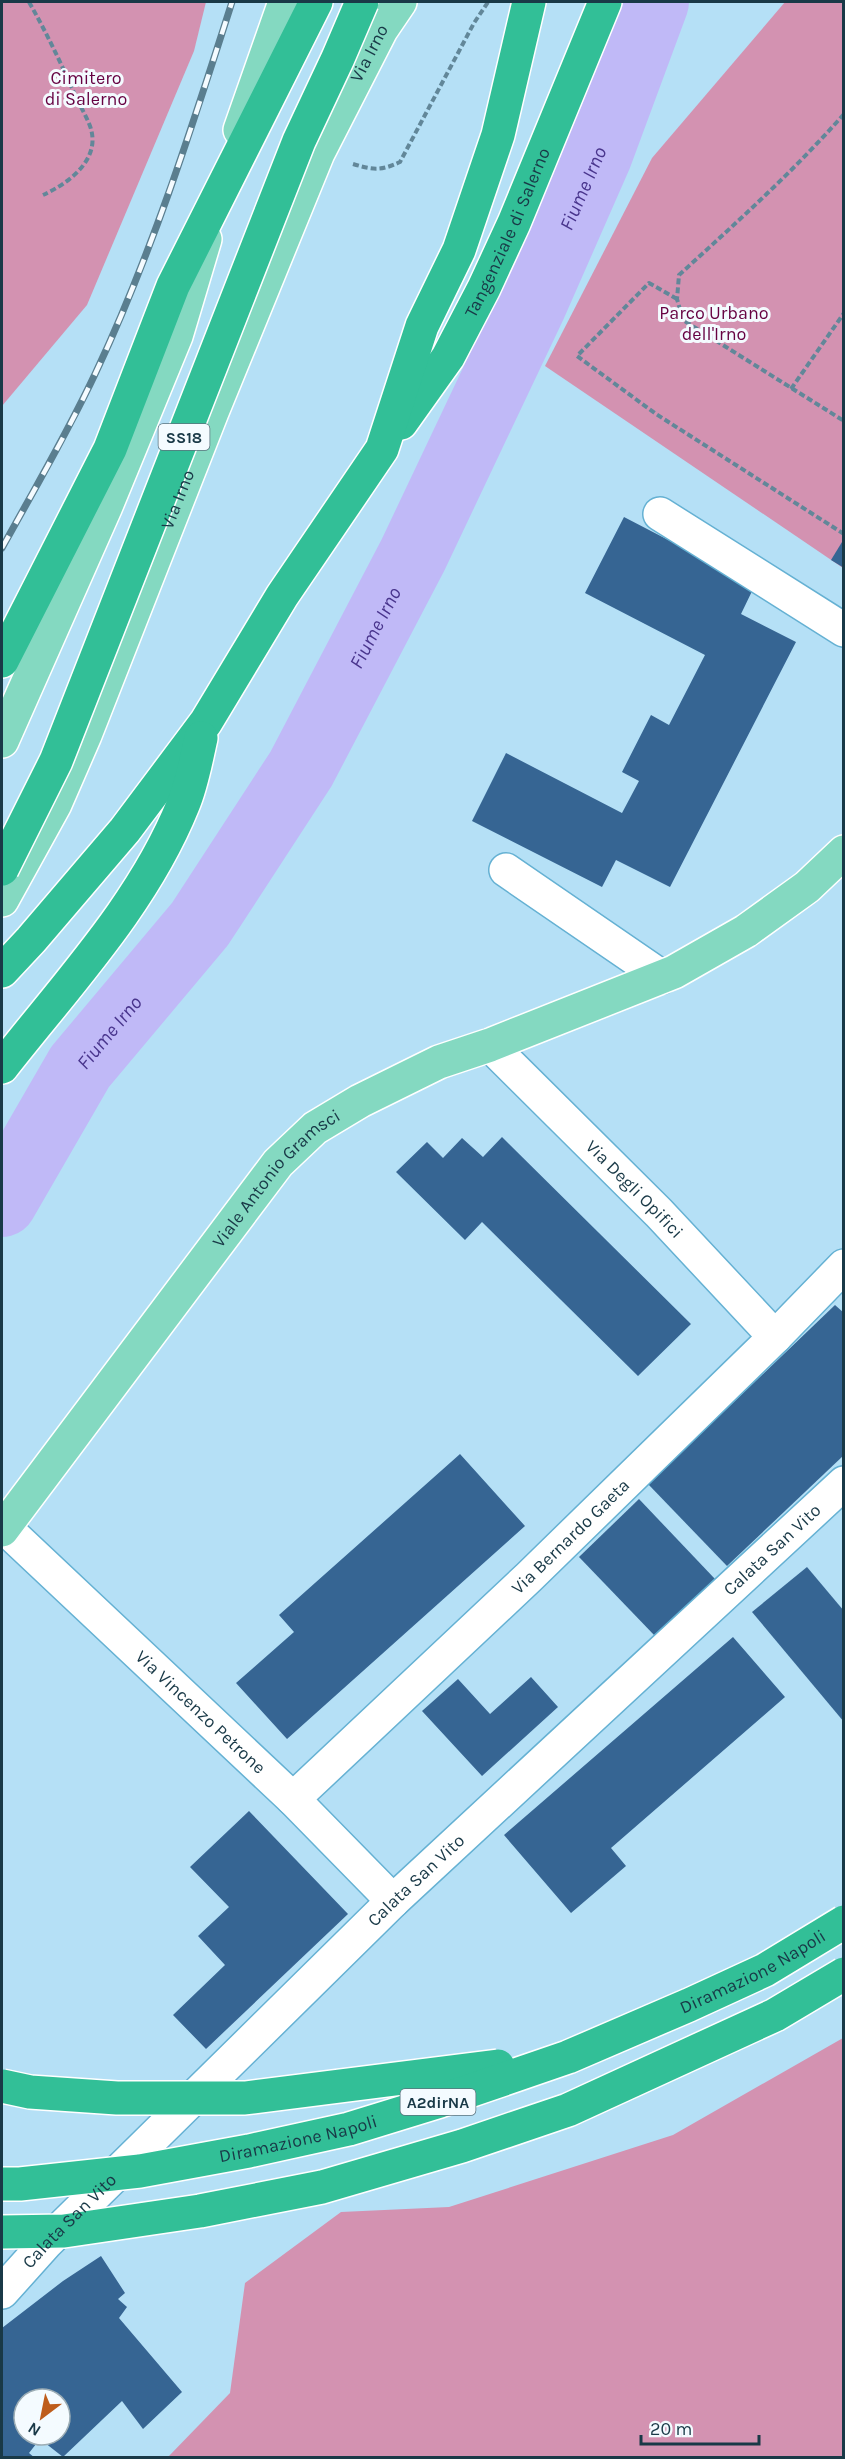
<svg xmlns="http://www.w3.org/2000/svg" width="845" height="2459" font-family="Karla,sans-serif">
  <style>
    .green { fill: #d392b1 }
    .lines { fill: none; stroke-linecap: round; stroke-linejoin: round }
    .river { stroke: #c0b9f7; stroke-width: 70 }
    .building { fill: #366593; fill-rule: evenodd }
    .minor-casing { stroke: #65b1d3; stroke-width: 36 }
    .major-casing { stroke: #fff; stroke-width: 36 }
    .highway-casing { stroke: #fff; stroke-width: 36 }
    .path { stroke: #628799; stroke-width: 4; stroke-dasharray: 6 3; stroke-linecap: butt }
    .minor { stroke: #fff; stroke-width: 33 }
    .major { stroke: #84d9c1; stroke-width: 33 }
    .highway { stroke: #32bf97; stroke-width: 33 }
    .rail-casing { stroke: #5a7e8f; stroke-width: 7 }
    .rail { stroke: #f4fbff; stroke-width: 4.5; stroke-dasharray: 14; stroke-linecap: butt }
    .highway-bridge-casing { stroke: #fff; stroke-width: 36; stroke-linecap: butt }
    .highway-bridge { stroke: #32bf97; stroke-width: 33 }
    .labels { text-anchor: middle; stroke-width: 6; stroke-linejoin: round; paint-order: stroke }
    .shield { fill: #f4fbff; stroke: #5b737e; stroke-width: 1.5 }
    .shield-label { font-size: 16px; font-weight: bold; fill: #193947 }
    .street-label { font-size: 18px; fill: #193947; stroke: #f4fbff }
    .park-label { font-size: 18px; fill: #660242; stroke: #f4fbff }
    .water-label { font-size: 20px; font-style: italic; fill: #49358d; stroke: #f4fbff }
  </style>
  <rect width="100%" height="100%" fill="#b5e0f6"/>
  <!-- green -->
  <g class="green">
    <polygon points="2,2 206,2 194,51 87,305 2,406"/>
    <polygon points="785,2 843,2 843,568 545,366 652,158"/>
    <polygon points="843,2038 843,2457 168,2457 230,2393 245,2283 341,2212 449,2207 673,2135"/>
  </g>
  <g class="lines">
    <!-- river -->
    <path class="river" id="s1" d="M2,1202L80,1067L200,924L301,769L413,555L532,304L597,156L654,2"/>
  </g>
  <!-- building -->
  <g class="building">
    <polygon points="624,517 755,585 741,614 796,642 670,887 616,860 602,887 472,821 506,753 622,813 639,781 622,772 651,715 669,725 705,655 585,593"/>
    <polygon points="842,542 844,543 844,568 831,560"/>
    <polygon points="502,1137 691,1324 638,1376 482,1222 465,1240 396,1172 427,1142 443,1158 462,1138 483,1157"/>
    <polygon points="835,1305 844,1313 844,1455 727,1566 648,1484"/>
    <polygon points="460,1454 525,1526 287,1739 236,1683 294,1632 279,1615"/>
    <polygon points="639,1499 715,1579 655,1636 579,1557"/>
    <polygon points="807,1567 844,1611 844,1722 752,1612"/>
    <polygon points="733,1637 785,1697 611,1848 626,1866 571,1913 504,1835"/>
    <polygon points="531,1677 558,1707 482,1776 422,1711 458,1679 490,1714"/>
    <polygon points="249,1811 348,1914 206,2049 173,2015 225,1965 198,1936 229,1907 190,1867"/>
    <path d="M101,2256L125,2293L118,2299L127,2307L119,2318L182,2392L143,2429L122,2401L63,2457L40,2439L29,2453L35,2458H2V2328L63,2281ZM24,2399H60V2435H24Z"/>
  </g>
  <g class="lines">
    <!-- minor casing -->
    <g class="minor-casing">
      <g id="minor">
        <polyline points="660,514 844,630"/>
        <polyline points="506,870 662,977"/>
        <path id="s2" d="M490,1045L659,1213L775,1337"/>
        <path id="s3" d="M4,1527L293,1799L393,1901"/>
        <path id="s4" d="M293,1799L529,1577L775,1337L844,1266"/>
        <path id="s5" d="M2,2292L46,2243L393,1901L844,1483"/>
      </g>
    </g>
    <!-- major casing -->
    <g class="major-casing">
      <g id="major">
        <polyline points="240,130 285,2"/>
        <polyline points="2,741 106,506 176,336 205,239"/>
        <path id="s6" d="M2,900L55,804L85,735L212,412L318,153L381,30L400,2"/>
        <path id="s7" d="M2,1530L278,1163L315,1128L360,1101L439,1062L490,1045L674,972L746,931L807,887L844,852"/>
      </g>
    </g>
    <!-- highway casing -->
    <g class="highway-casing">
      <g id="highway">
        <path id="s8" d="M401,423L448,357L484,288L514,223L605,2"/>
        <polyline points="2,661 110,449 173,286 316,2"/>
        <polyline points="2,971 31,940 125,830 206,722 282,596 382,449 422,326 459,250 498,135 529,2"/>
        <path d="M2,1067C67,984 143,904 183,805C192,784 196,760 201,738"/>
      </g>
    </g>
    <!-- path -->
    <g class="path">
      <path d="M29,2C45,30 59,59 72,88C77,101 85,113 90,126C102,159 69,183 43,195"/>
      <path d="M844,114C793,172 736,223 679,275L677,299L683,320L844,421"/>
      <path d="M353,164C373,170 381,171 400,162L474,23L488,2"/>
      <polyline points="677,299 649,283 577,356 656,414 844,534"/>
      <polyline points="791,389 844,313"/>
    </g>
    <!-- minor -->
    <use href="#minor" class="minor"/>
    <!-- major -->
    <use href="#major" class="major"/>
    <!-- highway -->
    <use href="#highway" class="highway"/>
    <!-- rail casing -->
    <g class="rail-casing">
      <path id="rail" d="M2,548C34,490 68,432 96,372C152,253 192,127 232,2"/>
    </g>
    <!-- rail -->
    <use href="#rail" class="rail"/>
    <!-- highway-bridge casing -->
    <g class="highway-bridge-casing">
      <g id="highway-bridge">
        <polyline points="2,869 56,761 299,141 338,58 362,2"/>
        <polyline points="2,2086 30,2092 117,2098 245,2098 498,2066"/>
        <path id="s9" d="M2,2184H20L140,2171L249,2151L349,2129L440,2101L568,2057L689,2005L765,1970L844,1922"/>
        <polyline points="2,2232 64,2231 200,2211 322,2187 462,2146 568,2110 775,2015 844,1974"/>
      </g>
    </g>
    <!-- highway-bridge -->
    <use href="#highway-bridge" class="highway-bridge"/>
  </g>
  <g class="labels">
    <!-- shield labels -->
    <g class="shield">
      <rect x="158.5" y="424" width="51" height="26" rx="4.5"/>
      <rect x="400.5" y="2089" width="75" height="26" rx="4.5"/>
    </g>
    <g class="shield-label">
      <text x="184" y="443">SS18</text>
      <text x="438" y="2108">A2dirNA</text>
    </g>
    <!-- street labels -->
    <g class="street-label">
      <text dy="6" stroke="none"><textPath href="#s6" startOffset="924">Via Irno</textPath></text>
      <text dy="6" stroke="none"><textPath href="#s8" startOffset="219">Tangenziale di Salerno</textPath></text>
      <text dy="6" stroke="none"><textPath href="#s6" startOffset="438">Via Irno</textPath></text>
      <text dy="6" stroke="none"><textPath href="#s7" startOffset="447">Viale Antonio Gramsci</textPath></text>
      <text dy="6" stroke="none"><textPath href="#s2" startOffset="204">Via Degli Opifici</textPath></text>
      <text dy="6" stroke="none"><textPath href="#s4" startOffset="382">Via Bernardo Gaeta</textPath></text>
      <text dy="6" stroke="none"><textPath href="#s5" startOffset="1070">Calata San Vito</textPath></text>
      <text dy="6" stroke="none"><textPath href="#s3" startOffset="270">Via Vincenzo Petrone</textPath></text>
      <text dy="6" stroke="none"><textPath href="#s5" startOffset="584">Calata San Vito</textPath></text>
      <text dy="6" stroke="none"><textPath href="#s9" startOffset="786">Diramazione Napoli</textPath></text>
      <text dy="6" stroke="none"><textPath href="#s9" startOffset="300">Diramazione Napoli</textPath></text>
      <text dy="6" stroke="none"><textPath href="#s5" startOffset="98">Calata San Vito</textPath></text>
    </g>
    <!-- park labels -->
    <g class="park-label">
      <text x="86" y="84">Cimitero<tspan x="86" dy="21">di Salerno</tspan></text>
      <text x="714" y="319">Parco Urbano<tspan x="714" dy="21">dell'Irno</tspan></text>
    </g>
    <!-- water labels -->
    <g class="water-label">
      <text dy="7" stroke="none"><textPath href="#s1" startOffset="1173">Fiume Irno</textPath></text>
      <text dy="7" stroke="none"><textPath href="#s1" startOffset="687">Fiume Irno</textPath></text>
      <text dy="7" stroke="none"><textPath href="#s1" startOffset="201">Fiume Irno</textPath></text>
    </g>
  </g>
  <!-- border -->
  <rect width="845" height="2459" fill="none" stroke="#193947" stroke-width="6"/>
  <!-- north arrow -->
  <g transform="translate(42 2417) rotate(212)"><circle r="28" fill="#f4fbff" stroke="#9cadb5" stroke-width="1.5"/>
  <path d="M0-4.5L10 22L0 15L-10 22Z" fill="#be5d1c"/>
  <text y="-9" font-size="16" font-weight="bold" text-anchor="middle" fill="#193947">N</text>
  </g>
  <!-- scale -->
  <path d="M641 2435v9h118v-9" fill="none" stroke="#193947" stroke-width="3"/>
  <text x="650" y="2435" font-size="18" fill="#193947" stroke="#f4fbff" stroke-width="4.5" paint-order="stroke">20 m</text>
</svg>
